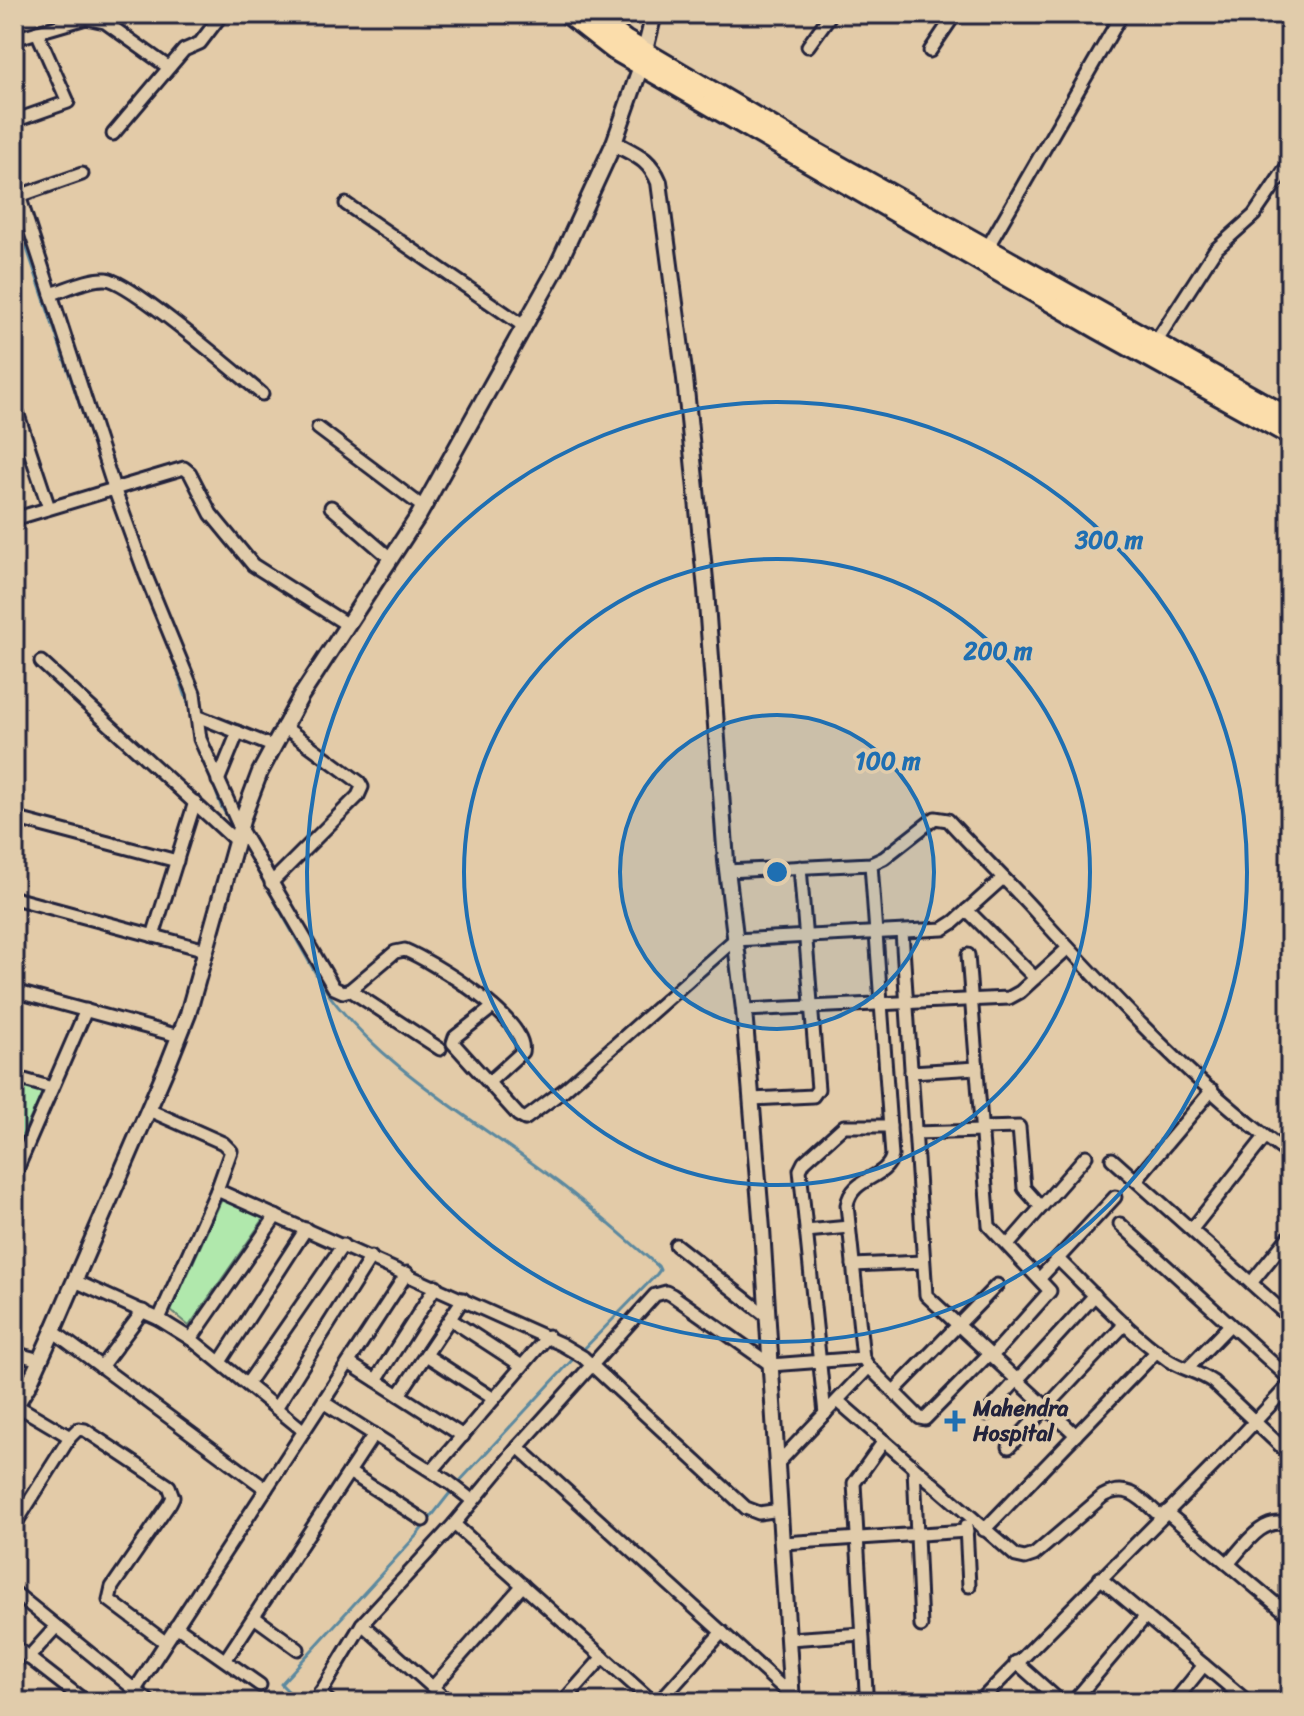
<svg xmlns="http://www.w3.org/2000/svg" width="1304" height="1716" font-family="Sriracha,sans-serif">
  <style>
    .green { fill: #b0e8ac; stroke: #698574; stroke-width: 2 }
    .lines { fill: none; stroke-linecap: round; stroke-linejoin: round }
    .stream { stroke: #5c899f; stroke-width: 3 }
    .minor-casing { stroke: #22223b; stroke-width: 17 }
    .tertiary-casing { stroke: #22223b; stroke-width: 20 }
    .trunk-casing { stroke: #22223b; stroke-width: 24 }
    .minor { stroke: #e1ccab; stroke-width: 11 }
    .tertiary { stroke: #e1ccab; stroke-width: 14 }
    .trunk { stroke: #fbddab; stroke-width: 18 }
    .ring { fill: none; stroke: #1f6fb2; stroke-width: 4 }
    .poi-dot { fill: #1f6fb2; stroke: #e1ccab; stroke-width: 3 }
    .labels { text-anchor: middle; stroke-width: 7; stroke-linejoin: round; paint-order: stroke }
    .poi-label { font-size: 22px; font-weight: bold; fill: #22223b; stroke: #e1ccab; text-anchor: start }
    .centre { fill: #1f6fb2; stroke: #e1ccab; stroke-width: 4 }
    .ring-label { font-size: 24px; text-anchor: middle; font-weight: bold; fill: #1f6fb2; stroke: #e1ccab; stroke-width: 7; stroke-linejoin: round; paint-order: stroke }
  </style>
  <rect width="100%" height="100%" fill="#e3cba8"/>
  <filter id="ink" filterUnits="userSpaceOnUse"><feTurbulence type="fractalNoise" baseFrequency=".0125" numOctaves="2"/><feDisplacementMap in="SourceGraphic" scale="16" xChannelSelector="R" yChannelSelector="G"/><feConvolveMatrix kernelMatrix="1 2 1 2 8 2 1 2 1" color-interpolation-filters="sRGB"/></filter>
  <g filter="url(#ink)">
    <!-- green -->
    <g class="green">
      <polygon points="14,1083 43,1091 14,1153"/>
      <polygon points="222,1199 265,1217 189,1326 171,1311"/>
    </g>
    <g class="lines">
      <!-- stream -->
      <g class="stream">
        <polyline points="14,210 106,483"/>
        <polyline points="114,505 121,524"/>
        <polyline points="168,643 192,715"/>
        <polyline points="209,772 221,806 232,825"/>
        <path d="M244,847L324,988C381,1069 481,1123 559,1183C593,1209 625,1238 658,1266L660,1270L657,1274L581,1352"/>
        <polyline points="458,1483 575,1357"/>
        <polyline points="294,1702 296,1699 281,1684 416,1536 453,1489"/>
      </g>
      <!-- minor casing -->
      <g class="minor-casing">
        <g id="minor">
          <polyline points="14,39 86,18 105,22 168,67"/>
          <polyline points="808,46 831,14"/>
          <polyline points="930,51 951,20 949,14"/>
          <polyline points="14,121 68,102 37,32"/>
          <polyline points="113,134 184,50 200,43 222,14"/>
          <path d="M14,180L114,488L146,576L194,693L200,739L240,828L334,988L343,992L350,990L395,952L405,950C431,961 530,1020 522,1052L489,1082"/>
          <polyline points="19,196 82,174"/>
          <polyline points="346,204 525,327"/>
          <polyline points="987,248 1122,14"/>
          <path d="M51,294C67,289 89,278 106,279C130,281 237,373 262,394"/>
          <polyline points="1155,343 1215,250 1254,215 1290,162"/>
          <polyline points="14,403 49,508"/>
          <polyline points="318,428 423,507"/>
          <polyline points="331,507 389,557"/>
          <polyline points="14,519 184,468 190,473 211,514 253,565 346,624"/>
          <polyline points="41,662 236,841"/>
          <polyline points="197,716 272,746"/>
          <polyline points="218,781 238,732"/>
          <polyline points="14,818 177,861"/>
          <path d="M871,864L892,1156C886,1180 852,1176 847,1205L863,1358L869,1367L920,1418L925,1419L989,1354"/>
          <path d="M727,871L871,864L884,858L935,818L948,820C978,853 1011,884 1041,918C1118,1002 1198,1088 1290,1155"/>
          <polyline points="271,883 358,796 362,787 359,782 283,726"/>
          <polyline points="14,898 206,950"/>
          <polyline points="967,910 1035,978"/>
          <polyline points="902,932 926,1295 1076,1435"/>
          <polyline points="153,936 195,802"/>
          <polyline points="968,955 989,1226 1050,1291 992,1356"/>
          <polyline points="350,990 440,1049"/>
          <polyline points="14,991 179,1036"/>
          <polyline points="493,1007 455,1037 453,1043 518,1115 525,1119 564,1090 734,940 943,929 954,922 1003,878"/>
          <polyline points="744,1010 1009,998 1020,992 1068,948"/>
          <polyline points="911,1072 977,1068"/>
          <polyline points="14,1077 52,1088"/>
          <polyline points="751,1099 813,1096 818,1089 800,867"/>
          <polyline points="149,1110 223,1143 231,1151 217,1190 159,1319"/>
          <polyline points="982,1128 1019,1127 1024,1188 1041,1207"/>
          <polyline points="915,1133 982,1131"/>
          <polyline points="1112,1159 1290,1318"/>
          <polyline points="14,1176 86,1010"/>
          <polyline points="1136,1180 1212,1090"/>
          <polyline points="217,1190 561,1344 583,1357 746,1508 759,1513 780,1510"/>
          <polyline points="1120,1224 1290,1379"/>
          <polyline points="1192,1229 1265,1137"/>
          <polyline points="806,1231 849,1227"/>
          <polyline points="676,1245 768,1317"/>
          <polyline points="1008,1245 1086,1156"/>
          <path d="M1058,1259C1093,1293 1128,1332 1168,1360C1182,1369 1199,1372 1213,1382L1290,1455"/>
          <polyline points="853,1265 923,1262"/>
          <polyline points="1040,1278 1115,1197"/>
          <polyline points="75,1281 159,1319 191,1339 304,1431"/>
          <polyline points="1251,1283 1290,1235"/>
          <polyline points="450,1319 522,1366"/>
          <polyline points="53,1331 266,1489"/>
          <polyline points="191,1339 276,1216"/>
          <polyline points="14,1353 40,1360"/>
          <polyline points="426,1355 494,1399"/>
          <polyline points="220,1362 306,1229"/>
          <polyline points="349,1363 463,1436"/>
          <polyline points="101,1367 143,1311"/>
          <polyline points="1188,1368 1230,1325"/>
          <polyline points="376,1380 436,1286"/>
          <polyline points="247,1384 343,1245"/>
          <polyline points="894,1391 997,1285"/>
          <polyline points="399,1395 463,1299"/>
          <path d="M838,1401L1016,1556L1025,1558L1034,1555L1103,1496C1129,1482 1142,1500 1161,1517"/>
          <polyline points="323,1402 450,1483 473,1501"/>
          <polyline points="16,1405 70,1437"/>
          <polyline points="276,1408 371,1257"/>
          <polyline points="825,1414 800,1170 804,1162 844,1126 890,1126"/>
          <polyline points="986,1414 1095,1295"/>
          <polyline points="518,1447 792,1696"/>
          <polyline points="1009,1447 1125,1324"/>
          <polyline points="777,1464 869,1367"/>
          <polyline points="914,1468 921,1626"/>
          <polyline points="432,1471 548,1336"/>
          <polyline points="349,1472 423,1520"/>
          <polyline points="1166,1512 1290,1616"/>
          <polyline points="454,1524 653,1702"/>
          <polyline points="14,1526 70,1437 78,1429 85,1430 169,1486 173,1497 170,1503 112,1587 109,1600 165,1642"/>
          <polyline points="966,1526 969,1586"/>
          <polyline points="984,1530 1157,1351"/>
          <polyline points="783,1543 967,1531"/>
          <path d="M1228,1564C1243,1547 1264,1513 1290,1526"/>
          <polyline points="1100,1578 1248,1702"/>
          <polyline points="14,1592 150,1702"/>
          <polyline points="254,1617 298,1649"/>
          <polyline points="362,1624 449,1702"/>
          <polyline points="176,1626 260,1685"/>
          <polyline points="789,1639 862,1634"/>
          <polyline points="14,1646 86,1702"/>
          <polyline points="28,1658 56,1627"/>
          <polyline points="226,1659 374,1434"/>
          <polyline points="1016,1662 1061,1702"/>
          <polyline points="433,1687 523,1585"/>
          <polyline points="866,1691 854,1483 884,1441"/>
          <polyline points="320,1693 330,1702"/>
          <polyline points="127,1702 407,1273"/>
          <polyline points="315,1702 362,1624 454,1524 518,1447 655,1295 666,1292 672,1295 771,1365 863,1358"/>
          <polyline points="563,1702 603,1657"/>
          <polyline points="659,1702 722,1632"/>
          <polyline points="979,1702 1220,1459 1290,1384"/>
          <polyline points="1073,1702 1146,1616"/>
          <polyline points="1174,1702 1204,1665"/>
        </g>
      </g>
      <!-- tertiary casing -->
      <g class="tertiary-casing">
        <g id="tertiary">
          <path d="M614,143C636,155 649,158 659,182L685,379L706,590L726,861L744,1010L762,1229L792,1702"/>
          <polyline points="14,1408 29,1384 53,1331 169,1062 188,1014 243,817 260,772 301,696 419,515 555,271 614,143 641,66 654,14"/>
        </g>
      </g>
      <!-- trunk casing -->
      <g class="trunk-casing">
        <g id="trunk">
          <polyline points="568,14 614,50 1098,329 1290,435"/>
          <polyline points="590,14 625,40 817,153 1290,418"/>
        </g>
      </g>
      <!-- minor -->
      <use href="#minor" class="minor"/>
      <!-- tertiary -->
      <use href="#tertiary" class="tertiary"/>
      <!-- trunk -->
      <use href="#trunk" class="trunk"/>
    </g>
  </g>
  <!-- distance rings -->
  <circle cx="777" cy="872" r="157" fill="#1f6fb2" fill-opacity=".12"/>
  <g class="ring">
    <circle cx="777" cy="872" r="157"/>
    <circle cx="777" cy="872" r="313"/>
    <circle cx="777" cy="872" r="470"/>
  </g>
  <!-- markers -->
  <path class="poi-dot" d="M951 1409h8v8h8v8h-8v8h-8v-8h-8v-8h8z"/>
  <g class="labels">
    <!-- poi labels -->
    <g class="poi-label">
      <text x="973" y="1416">Mahendra<tspan x="973" dy="25">Hospital</tspan></text>
    </g>
  </g>
  <circle cx="777" cy="872" r="12" class="centre"/>
  <g class="ring-label">
    <text x="1109" y="548">300 m</text>
    <text x="998" y="659">200 m</text>
    <text x="888" y="769">100 m</text>
  </g>
  <!-- margin -->
  <rect width="1304" height="1716" fill="none" stroke="#e1ccab" stroke-width="48"/>
  <rect x="24" y="24" width="1256" height="1668" fill="none" stroke="#22223b" stroke-width="3" filter="url(#ink)"/>
</svg>
